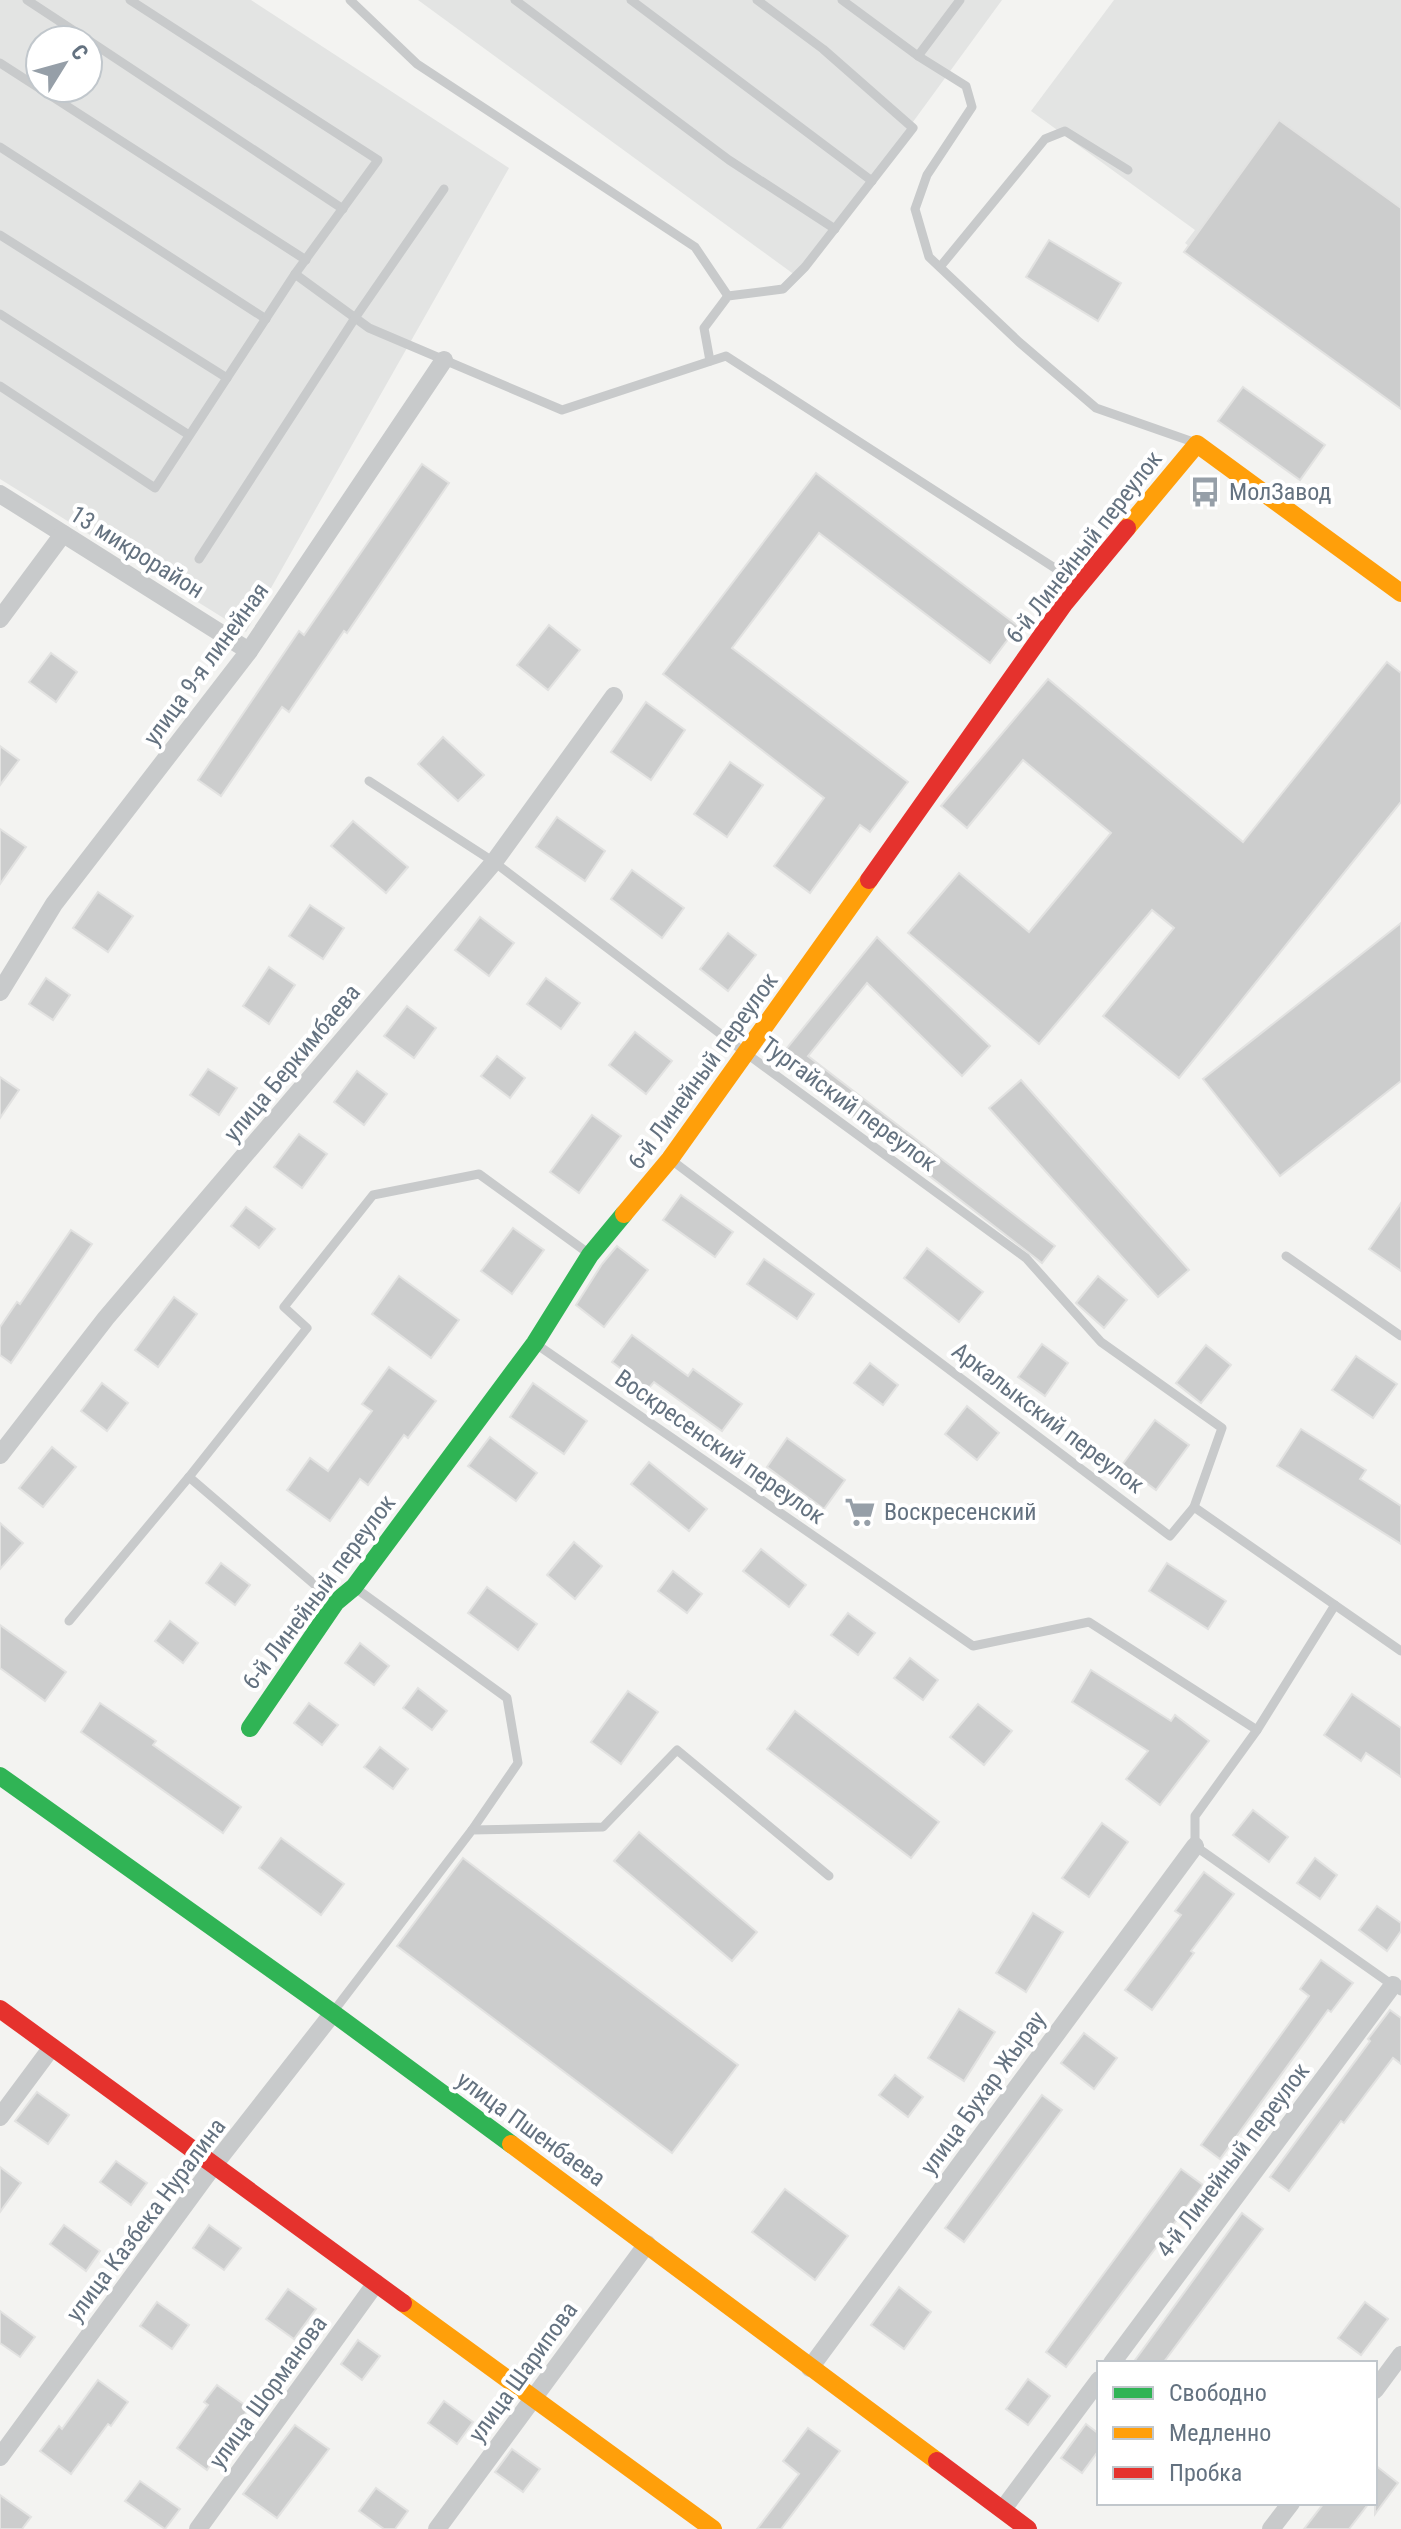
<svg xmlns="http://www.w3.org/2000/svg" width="1401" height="2529" font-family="'Roboto Condensed',sans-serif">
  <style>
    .built { fill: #e3e4e3; fill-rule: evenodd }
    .building { fill: #cccdcd; stroke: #e2e2e1; stroke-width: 2 }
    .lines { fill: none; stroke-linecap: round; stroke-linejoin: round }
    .lane { stroke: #c8cacb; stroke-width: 9 }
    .street { stroke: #c8cacb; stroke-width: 18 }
    .fast { stroke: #30b455; stroke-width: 18 }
    .slow { stroke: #ff9f0a; stroke-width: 18 }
    .jam { stroke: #e5322d; stroke-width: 18 }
    .labels { text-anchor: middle; stroke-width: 8; stroke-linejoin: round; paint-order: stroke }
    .poi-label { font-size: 24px; fill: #647280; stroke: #fff; text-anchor: start }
    .street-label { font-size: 24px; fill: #647280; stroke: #fff }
  </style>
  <rect width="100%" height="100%" fill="#f3f3f1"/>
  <!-- built -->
  <g class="built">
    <path d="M0,0H251L509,168L246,632L0,479ZM40,40H88V88H40Z"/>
    <polygon points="418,0 1002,0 799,278"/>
    <polygon points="1114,0 1401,0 1401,393 1396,400 1185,243 1195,230 1031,111"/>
  </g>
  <!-- building -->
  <g class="building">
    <polygon points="1279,120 1401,208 1401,409 1184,252"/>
    <polygon points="1049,240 1121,283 1098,321 1026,277"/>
    <polygon points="1243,387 1325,445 1300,480 1218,421"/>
    <polygon points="422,464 449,483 347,633 344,631 289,712 282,707 221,796 198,780 299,631 304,635"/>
    <polygon points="816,473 1018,626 990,663 819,533 732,648 908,782 870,832 860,825 810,893 774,866 824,798 663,674"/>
    <polygon points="549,625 580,650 548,690 517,665"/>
    <polygon points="51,653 77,672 56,702 29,682"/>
    <polygon points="1387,662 1401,673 1401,802 1179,1078 1103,1016 1174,928 1152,910 1039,1044 908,933 959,873 1029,932 1111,833 1023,760 967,828 941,806 1048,679 1243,842"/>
    <polygon points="646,702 685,730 651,780 611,752"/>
    <polygon points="443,737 484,775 458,801 418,764"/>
    <polygon points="0,746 19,760 0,785"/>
    <polygon points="730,762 763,785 727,837 694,814"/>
    <polygon points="557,817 605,851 585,881 536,847"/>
    <polygon points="353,821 408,867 386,893 331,846"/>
    <polygon points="0,829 26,847 0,884"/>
    <polygon points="632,870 684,908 662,938 611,899"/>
    <polygon points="98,892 133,916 108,952 73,928"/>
    <polygon points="310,905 344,928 323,959 289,936"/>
    <polygon points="480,917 514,943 489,976 455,950"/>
    <polygon points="1401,923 1401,1081 1280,1176 1203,1079"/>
    <polygon points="728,933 756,955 728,991 700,969"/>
    <polygon points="877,937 990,1046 962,1076 867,983 808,1056 1055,1246 1042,1263 778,1059"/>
    <polygon points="269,967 295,985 269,1024 243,1006"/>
    <polygon points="46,978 70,995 53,1020 29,1004"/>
    <polygon points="546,978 580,1003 561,1029 527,1004"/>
    <polygon points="407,1006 436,1028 414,1058 384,1036"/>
    <polygon points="635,1032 672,1061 646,1094 609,1065"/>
    <polygon points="497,1056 525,1078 510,1098 481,1076"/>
    <polygon points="208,1069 237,1088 219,1115 190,1095"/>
    <polygon points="357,1071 387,1094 364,1125 334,1102"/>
    <polygon points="0,1077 19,1090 0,1118"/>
    <polygon points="1021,1080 1189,1270 1158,1297 989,1108"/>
    <polygon points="592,1115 621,1136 579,1193 550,1172"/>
    <polygon points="299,1134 327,1154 302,1188 274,1167"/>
    <polygon points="681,1195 733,1232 715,1257 663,1220"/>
    <polygon points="1401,1203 1401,1271 1369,1249"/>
    <polygon points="246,1207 275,1229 259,1248 231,1226"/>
    <polygon points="513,1228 544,1250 512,1294 481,1271"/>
    <polygon points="71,1230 92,1244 11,1363 0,1355 0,1327 17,1302 20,1304"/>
    <polygon points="617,1246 648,1270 604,1327 576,1305 602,1264"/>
    <polygon points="927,1248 983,1292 959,1322 904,1278"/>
    <polygon points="764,1259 814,1294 797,1319 747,1284"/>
    <polygon points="399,1276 459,1320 431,1358 372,1314"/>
    <polygon points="1098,1276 1127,1300 1104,1328 1076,1303"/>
    <polygon points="174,1297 197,1314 158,1367 135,1350"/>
    <polygon points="632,1335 688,1376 693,1369 742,1404 722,1431 654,1382 648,1389 612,1362"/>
    <polygon points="1042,1344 1068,1363 1045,1396 1018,1377"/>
    <polygon points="1206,1345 1231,1365 1201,1403 1176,1383"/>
    <polygon points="1356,1356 1397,1384 1373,1418 1332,1390"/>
    <polygon points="870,1363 898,1385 883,1405 854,1383"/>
    <polygon points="389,1367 436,1401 408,1438 404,1435 368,1485 360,1479 330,1521 287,1490 310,1458 328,1471 372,1411 362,1404"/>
    <polygon points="102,1383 128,1403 107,1431 81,1411"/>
    <polygon points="533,1383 587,1421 564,1454 510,1417"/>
    <polygon points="967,1406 999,1433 977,1460 945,1434"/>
    <polygon points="1155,1420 1189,1445 1156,1490 1122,1465"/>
    <polygon points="1301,1429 1366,1470 1360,1479 1401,1506 1401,1544 1277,1466"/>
    <polygon points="490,1437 537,1473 516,1501 468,1466"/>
    <polygon points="787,1438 845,1480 824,1509 767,1467"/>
    <polygon points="52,1447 76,1467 43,1507 19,1488"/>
    <polygon points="649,1462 707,1509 689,1531 631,1484"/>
    <polygon points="0,1523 23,1543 0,1569"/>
    <polygon points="574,1542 602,1566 575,1599 547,1575"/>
    <polygon points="761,1549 806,1585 789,1607 743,1571"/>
    <polygon points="221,1563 250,1585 235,1605 206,1583"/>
    <polygon points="1167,1563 1226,1601 1208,1629 1149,1591"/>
    <polygon points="673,1571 702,1594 687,1613 658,1591"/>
    <polygon points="487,1587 537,1624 518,1650 468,1613"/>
    <polygon points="848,1613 875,1633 858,1655 831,1635"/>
    <polygon points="170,1621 198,1643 183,1663 155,1641"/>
    <polygon points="0,1625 66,1672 45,1701 0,1668"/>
    <polygon points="360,1643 389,1666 374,1685 345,1663"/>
    <polygon points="910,1658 938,1680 923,1700 894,1678"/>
    <polygon points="1091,1670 1171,1721 1175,1715 1209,1741 1160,1805 1126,1779 1148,1751 1072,1702"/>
    <polygon points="418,1688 447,1711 432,1730 403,1708"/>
    <polygon points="628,1691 658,1712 621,1764 591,1742"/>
    <polygon points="1352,1694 1401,1728 1401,1777 1366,1753 1361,1761 1324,1735"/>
    <polygon points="100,1703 156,1741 153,1745 241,1807 223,1833 81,1732"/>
    <polygon points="309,1703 338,1725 322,1745 294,1723"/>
    <polygon points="978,1704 1012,1731 984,1765 950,1737"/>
    <polygon points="795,1711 939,1822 911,1858 767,1749"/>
    <polygon points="380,1747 408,1769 393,1789 364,1767"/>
    <polygon points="1253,1810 1288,1837 1269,1862 1233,1835"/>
    <polygon points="1102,1823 1128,1842 1089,1897 1062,1878"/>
    <polygon points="639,1832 757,1932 732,1961 614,1861"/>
    <polygon points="281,1838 344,1884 321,1915 259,1868"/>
    <polygon points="463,1858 738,2065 672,2153 397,1946"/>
    <polygon points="1315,1858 1337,1875 1320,1899 1297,1883"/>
    <polygon points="1204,1872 1234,1894 1191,1951 1194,1953 1152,2010 1125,1990 1181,1915 1175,1911"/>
    <polygon points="1377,1906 1401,1923 1401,1931 1387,1951 1359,1930"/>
    <polygon points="1033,1913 1063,1932 1026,1992 996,1973"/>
    <polygon points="1321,1960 1353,1983 1331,2012 1328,2010 1220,2159 1201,2145 1309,1996 1300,1989"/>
    <polygon points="959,2009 995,2032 964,2081 928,2058"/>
    <polygon points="1390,2010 1401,2018 1401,2064 1393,2058 1344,2123 1341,2121 1289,2191 1270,2177 1370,2041 1368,2039"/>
    <polygon points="1084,2033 1117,2058 1094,2089 1061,2063"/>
    <polygon points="895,2075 923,2097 908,2117 879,2095"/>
    <polygon points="37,2092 69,2115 48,2144 15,2121"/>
    <polygon points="1042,2095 1062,2110 964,2242 945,2228"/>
    <polygon points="116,2161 147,2183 131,2205 100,2182"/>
    <polygon points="0,2167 21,2183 0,2212"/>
    <polygon points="1181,2169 1203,2185 1066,2367 1046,2352"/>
    <polygon points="785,2189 848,2236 815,2280 752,2232"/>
    <polygon points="1242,2213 1263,2229 1163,2363 1133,2363"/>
    <polygon points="64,2225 100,2251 86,2271 50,2244"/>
    <polygon points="209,2225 241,2248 224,2270 193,2248"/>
    <polygon points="899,2287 931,2312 904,2349 871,2325"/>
    <polygon points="288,2289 316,2309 294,2339 266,2319"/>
    <polygon points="157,2302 189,2325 172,2349 140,2326"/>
    <polygon points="1365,2302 1388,2319 1361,2355 1338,2338"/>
    <polygon points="0,2311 35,2337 20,2357 0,2343"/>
    <polygon points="358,2340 380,2356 362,2380 341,2364"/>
    <polygon points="1028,2379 1050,2396 1028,2425 1006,2409"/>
    <polygon points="98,2380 128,2402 111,2426 108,2424 71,2474 40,2451 59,2426 62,2429"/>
    <polygon points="217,2385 249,2408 207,2470 177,2448 208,2405 204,2402"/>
    <polygon points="444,2401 473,2422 457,2444 428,2423"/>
    <polygon points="1086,2424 1099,2434 1099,2450 1082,2473 1061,2458"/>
    <polygon points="295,2425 329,2449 277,2518 243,2494"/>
    <polygon points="808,2428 840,2451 781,2529 757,2529 799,2474 783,2461"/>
    <polygon points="512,2449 540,2469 523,2492 495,2472"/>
    <polygon points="1375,2465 1398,2483 1375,2514"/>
    <polygon points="140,2481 180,2509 165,2529 125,2501"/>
    <polygon points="376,2488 408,2511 395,2529 384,2529 359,2511"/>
    <polygon points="0,2495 31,2517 22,2529 0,2529"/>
    <polygon points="1324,2503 1369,2503 1349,2529 1304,2529"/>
  </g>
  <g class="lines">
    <!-- lane -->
    <g class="lane">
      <polyline points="27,0 88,40"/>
      <polyline points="350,0 417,64 695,247 728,296"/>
      <polyline points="515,0 729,160 835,229"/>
      <polyline points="631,0 872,181"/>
      <polyline points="842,0 918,56 960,0"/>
      <polyline points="88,40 343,209"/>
      <polyline points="918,56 966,86 972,107 927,175 915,209 929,257 1019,342 1096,408 1196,443"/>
      <polyline points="0,63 306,260"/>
      <polyline points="0,147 266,319"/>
      <polyline points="0,235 227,378"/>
      <polyline points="940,267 1045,139 1065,131 1128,170"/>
      <polyline points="295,274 369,328 562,410 726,356 1078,583"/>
      <polyline points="0,314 189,435"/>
      <polyline points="710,361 704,328 728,296 783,289 805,267 913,128 823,49 757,0"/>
      <polyline points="0,386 155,488 295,274 378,160 130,0"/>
      <polyline points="199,559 355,318 444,189"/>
      <polyline points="369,781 494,862 747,1054 1026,1258 1101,1342 1222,1428 1194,1507"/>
      <polyline points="670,1159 1170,1536 1194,1507 1401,1651"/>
      <polyline points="1286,1256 1401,1336"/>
      <polyline points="536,1344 973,1646 1089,1622 1257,1730 1195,1816 1195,1846 1401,1991"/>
      <polyline points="189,1477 335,1602"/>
      <polyline points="354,1587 507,1698 518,1763 472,1830"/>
      <polyline points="69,1621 189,1477 307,1328 284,1307 373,1195 479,1174 588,1253"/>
      <polyline points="1257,1730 1335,1605"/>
      <polyline points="333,2012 472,1830 603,1827 677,1750 829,1876"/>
    </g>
    <!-- street -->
    <g class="street">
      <polyline points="0,494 249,651"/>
      <polyline points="0,619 63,534"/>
      <polyline points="0,992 54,904 249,651 444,360"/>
      <polyline points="0,1455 106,1318 494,862 614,696"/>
      <polyline points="0,2117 52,2047"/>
      <polyline points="1112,2363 1393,1985"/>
      <polyline points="810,2368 1195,1846"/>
      <polyline points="1375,2390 1401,2355"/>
      <polyline points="0,2457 214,2165 333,2013"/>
      <polyline points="1003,2509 1099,2380"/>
      <polyline points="198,2529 376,2283"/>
      <polyline points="437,2529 647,2244"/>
      <polyline points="1271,2529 1291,2503"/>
    </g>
    <!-- fast -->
    <g class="fast">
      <polyline points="250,1728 336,1602 354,1587 535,1343 590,1255 624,1214"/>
      <polyline points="0,1776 333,2013 511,2144"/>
    </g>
    <!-- slow -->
    <g class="slow">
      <polyline points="1127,528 1197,444 1401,593"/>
      <polyline points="624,1214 670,1159 869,880"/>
      <polyline points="511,2144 937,2461"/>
      <polyline points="403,2303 713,2529"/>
    </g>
    <!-- jam -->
    <g class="jam">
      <polyline points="869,880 1064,604 1127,528"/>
      <polyline points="0,2009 403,2303"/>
      <polyline points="937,2461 1028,2529"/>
    </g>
  </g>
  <!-- icons -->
  <defs>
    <g id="bus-bare" transform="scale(2.4)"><path d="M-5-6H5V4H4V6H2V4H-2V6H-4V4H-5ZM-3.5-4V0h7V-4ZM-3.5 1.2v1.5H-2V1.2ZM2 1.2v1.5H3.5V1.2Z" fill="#969fa8" stroke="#fff" stroke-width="2.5" paint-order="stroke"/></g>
    <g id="supermarket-bare" transform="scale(2.4)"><path d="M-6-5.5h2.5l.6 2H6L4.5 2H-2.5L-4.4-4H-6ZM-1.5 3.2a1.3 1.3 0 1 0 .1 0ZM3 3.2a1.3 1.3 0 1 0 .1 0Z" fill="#969fa8" stroke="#fff" stroke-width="2.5" paint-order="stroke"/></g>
  </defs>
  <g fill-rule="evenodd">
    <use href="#bus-bare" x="1205" y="492"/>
    <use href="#supermarket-bare" x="860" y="1512"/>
  </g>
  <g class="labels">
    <!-- poi labels -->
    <g class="poi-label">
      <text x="1229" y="500">МолЗавод</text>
      <text x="884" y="1520">Воскресенский</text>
    </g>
    <!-- street labels -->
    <g class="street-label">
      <text transform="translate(1084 547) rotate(-52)" y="8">6-й Линейный переулок</text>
      <text transform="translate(137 552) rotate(32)" y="8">13 микрорайон</text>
      <text transform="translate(206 664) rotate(-54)" y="8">улица 9-я линейная</text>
      <text transform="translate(292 1063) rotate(-50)" y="8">улица Беркимбаева</text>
      <text transform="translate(703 1071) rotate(-54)" y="8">6-й Линейный переулок</text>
      <text transform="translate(849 1104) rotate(36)" y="8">Тургайский переулок</text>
      <text transform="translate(1048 1418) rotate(37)" y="8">Аркалыкский переулок</text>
      <text transform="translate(720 1447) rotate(35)" y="8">Воскресенский переулок</text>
      <text transform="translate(319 1592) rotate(-53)" y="8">6-й Линейный переулок</text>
      <text transform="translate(983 2093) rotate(-54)" y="8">улица Бухар Жырау</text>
      <text transform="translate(531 2129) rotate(36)" y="8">улица Пшенбаева</text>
      <text transform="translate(1233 2160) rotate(-53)" y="8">4-й Линейный переулок</text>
      <text transform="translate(146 2220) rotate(-53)" y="8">улица Казбека Нуралина</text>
      <text transform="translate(523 2372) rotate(-54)" y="8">улица Шарипова</text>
      <text transform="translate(268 2392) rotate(-54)" y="8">улица Шорманова</text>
    </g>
  </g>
  <!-- legend -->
  <rect x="1097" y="2361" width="280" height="144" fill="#ffffff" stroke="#c1c7cc" stroke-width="2"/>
  <rect x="1113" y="2387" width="40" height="12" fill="#30b455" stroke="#c1c7cc" stroke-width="2"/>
  <text x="1169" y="2401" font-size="24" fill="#647280">Свободно</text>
  <rect x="1113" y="2427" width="40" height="12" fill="#ff9f0a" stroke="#c1c7cc" stroke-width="2"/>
  <text x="1169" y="2441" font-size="24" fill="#647280">Медленно</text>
  <rect x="1113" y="2467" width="40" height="12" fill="#e5322d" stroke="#c1c7cc" stroke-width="2"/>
  <text x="1169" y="2481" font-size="24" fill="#647280">Пробка</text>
  <!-- north arrow -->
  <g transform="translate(64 64) rotate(53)"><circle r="38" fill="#ffffff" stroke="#c1c7cc" stroke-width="2"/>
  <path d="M0-6L14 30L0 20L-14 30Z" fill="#969fa8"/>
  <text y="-12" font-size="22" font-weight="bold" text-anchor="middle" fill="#647280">С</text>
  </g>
</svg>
